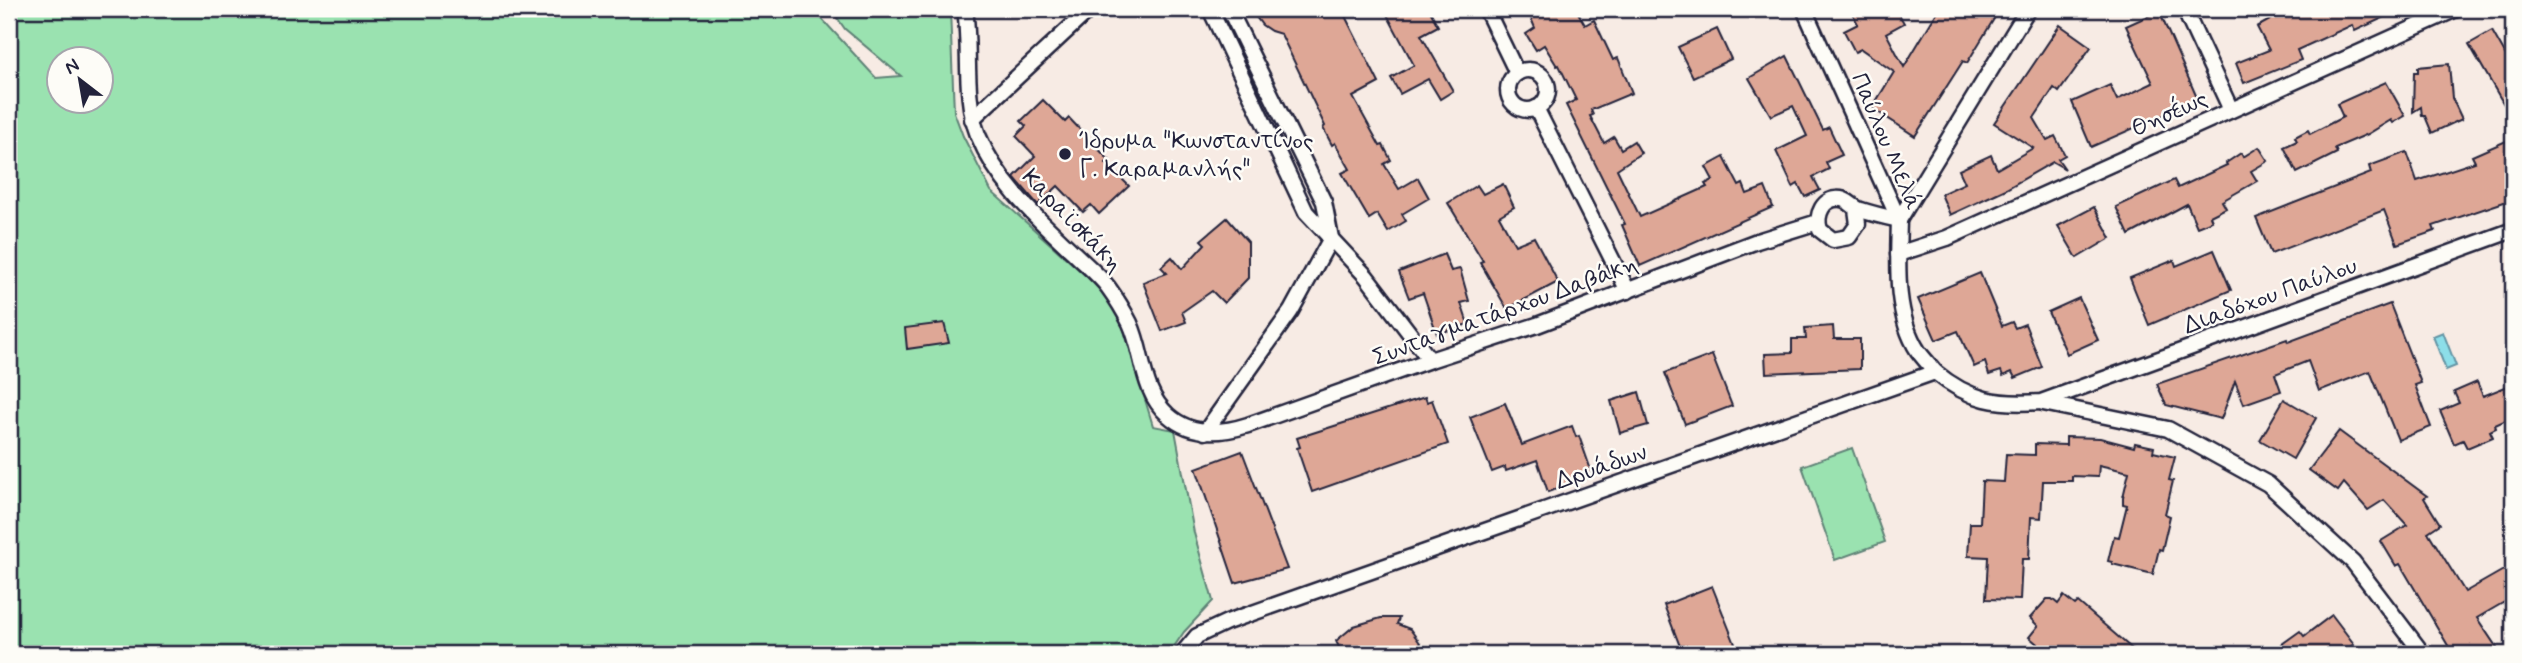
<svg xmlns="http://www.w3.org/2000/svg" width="2522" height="663" font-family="Mynerve,sans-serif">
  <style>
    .green { fill: #9ae2b0; stroke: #5e8276; stroke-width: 2; fill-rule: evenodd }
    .water { fill: #8ddee9; stroke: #6293a3; stroke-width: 2 }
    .building { fill: #dea796; stroke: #22223b; stroke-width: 2 }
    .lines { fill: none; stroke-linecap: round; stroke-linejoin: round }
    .street-casing { stroke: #22223b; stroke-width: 19 }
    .street { stroke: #fdfcf7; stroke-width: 14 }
    .poi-dot { fill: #22223b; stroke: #fdfcf7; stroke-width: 2.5 }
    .labels { text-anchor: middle; stroke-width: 5; stroke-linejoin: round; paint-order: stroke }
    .street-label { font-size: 24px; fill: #22223b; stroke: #fdfcf7 }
    .poi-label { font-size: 24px; fill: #22223b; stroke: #fdfcf7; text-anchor: start }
  </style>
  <rect width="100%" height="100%" fill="#f7ebe4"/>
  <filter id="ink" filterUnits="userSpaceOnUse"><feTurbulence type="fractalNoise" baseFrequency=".0143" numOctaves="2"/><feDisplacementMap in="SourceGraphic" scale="14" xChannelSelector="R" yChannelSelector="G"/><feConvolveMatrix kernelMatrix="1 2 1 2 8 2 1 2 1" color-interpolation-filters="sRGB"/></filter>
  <g filter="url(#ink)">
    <!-- green -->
    <g class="green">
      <path d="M9,9H813L876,78L901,76L845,29L831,9H950L954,112L963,136L991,191L1104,292L1123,327L1153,426L1175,430L1194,533L1213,601L1184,632L1169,654H9ZM60,60H102V102H60Z"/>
      <polygon points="1852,448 1885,542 1835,560 1802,466"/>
    </g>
    <!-- water -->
    <polygon class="water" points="2443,332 2456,366 2446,370 2433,336"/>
    <!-- building -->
    <g class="building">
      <polygon points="1250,9 1336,9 1344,14 1379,83 1353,97 1380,146 1383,145 1391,160 1384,164 1399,189 1418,178 1429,198 1402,214 1406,221 1388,232 1377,214 1369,219 1342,173 1350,169 1335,143 1332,145 1323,128 1325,126 1281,34 1271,31 1262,25"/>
      <polygon points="1384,9 1429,9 1438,26 1421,35 1453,91 1440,99 1428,79 1400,94 1391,78 1414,65"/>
      <polygon points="1527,9 1576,9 1585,25 1594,20 1613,60 1618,58 1632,93 1591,110 1593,115 1590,116 1604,143 1614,137 1621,149 1634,141 1641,153 1617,169 1640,217 1707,187 1705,184 1713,180 1706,167 1724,157 1739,186 1743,184 1747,194 1765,187 1773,207 1640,266 1622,225 1625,224 1566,105 1576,100 1559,65 1557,66 1544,45 1536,50 1526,34 1535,28"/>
      <polygon points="1850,9 1896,9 1904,23 1886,33 1904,67 1939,9 2000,9 1967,63 1963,61 1915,136 1872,108 1894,72 1861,49 1855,52 1844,31 1858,24"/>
      <polygon points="2290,9 2402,9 2355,31 2352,25 2297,50 2301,60 2244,83 2236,63 2269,50 2257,27"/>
      <polygon points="2159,11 2198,100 2091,147 2072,102 2110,85 2117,100 2153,83 2126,26"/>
      <polygon points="2060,25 2091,47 2059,92 2054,88 2034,118 2047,140 2055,136 2065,155 2058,159 2065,169 2053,162 2006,189 1950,215 1941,194 1965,183 1959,170 1991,155 1997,169 2033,148 1994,123"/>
      <polygon points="1717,29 1731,59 1693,77 1678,47"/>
      <polygon points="2492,31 2513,68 2513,120 2469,44"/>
      <polygon points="1787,56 1823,130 1829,127 1842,155 1826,162 1829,169 1813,177 1820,190 1805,197 1798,184 1793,187 1776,151 1807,136 1793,106 1771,116 1749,78"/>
      <polygon points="2449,64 2452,98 2462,119 2432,133 2425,116 2422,116 2421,107 2413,112 2414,72 2418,72 2418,67"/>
      <polygon points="2386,82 2405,116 2393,123 2391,120 2368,134 2335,148 2337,153 2297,173 2284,147 2297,141 2295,137 2308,130 2310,134 2343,117 2337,104"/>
      <polygon points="1043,100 1065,122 1069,118 1109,160 1106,163 1129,186 1099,214 1091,205 1083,212 1058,186 1038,205 1014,177 1035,156 1016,136 1026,126 1021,121"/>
      <polygon points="2513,138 2513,199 2433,226 2435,231 2397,244 2384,210 2271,254 2256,218 2371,173 2369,166 2407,152 2417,181 2475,162 2472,156"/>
      <polygon points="2259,147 2268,161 2251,171 2257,181 2222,201 2226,208 2210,216 2212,221 2197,227 2187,204 2129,235 2116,207 2174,180 2178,188 2227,165 2226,163 2241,153 2243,157"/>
      <polygon points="1503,184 1514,207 1499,216 1515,245 1534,237 1558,282 1507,309 1480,262 1483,261 1448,203 1477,185 1483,194"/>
      <polygon points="2094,207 2111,238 2077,258 2058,226"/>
      <polygon points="1227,218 1248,242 1248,278 1224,303 1212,291 1182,312 1186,322 1162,331 1143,282 1167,273 1161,267 1172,257 1182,269 1205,244 1201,240"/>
      <polygon points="2214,250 2231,290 2149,325 2130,278 2174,260 2176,266"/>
      <polygon points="1444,254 1451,271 1460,269 1469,301 1461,303 1468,324 1437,334 1423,293 1409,298 1399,272"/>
      <polygon points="1980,273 2002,326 2012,322 2015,328 2025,324 2042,367 2015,378 2012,372 2003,376 2001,371 1989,375 1985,362 1974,367 1958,331 1936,340 1918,299"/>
      <polygon points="2079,298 2098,340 2067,354 2048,312"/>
      <polygon points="2390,304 2421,383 2415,385 2431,427 2398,440 2370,371 2319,391 2308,361 2275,374 2281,391 2244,404 2235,381 2221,419 2166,405 2157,384 2287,339 2288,342"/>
      <polygon points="944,323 949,343 907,349 905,328"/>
      <polygon points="1833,326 1834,339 1860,339 1860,369 1766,373 1765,354 1792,353 1792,339 1806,339 1805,328"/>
      <polygon points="1712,355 1732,406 1685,424 1665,373"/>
      <polygon points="2477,382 2483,396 2513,384 2513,417 2495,425 2496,428 2490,431 2493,437 2467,448 2463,440 2454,444 2440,411 2459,403 2454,392"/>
      <polygon points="1639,392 1648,425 1620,433 1611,401"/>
      <polygon points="1425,397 1427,402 1432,400 1448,444 1312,492 1297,448 1300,447 1297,438"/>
      <polygon points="2284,399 2316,418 2293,459 2260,440"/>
      <polygon points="1505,403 1522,445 1572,426 1576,437 1579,436 1593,476 1548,492 1537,460 1506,471 1505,467 1492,472 1470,417"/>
      <polygon points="2339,431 2427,496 2424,498 2440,524 2428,532 2465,592 2507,568 2513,579 2513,597 2477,618 2497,648 2487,654 2453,654 2400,564 2396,566 2381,541 2407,525 2384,500 2368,510 2344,483 2338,491 2309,470"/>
      <polygon points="2066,437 2100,438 2134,447 2135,443 2154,447 2153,452 2175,457 2169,480 2173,481 2165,514 2170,516 2162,550 2159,549 2153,574 2112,564 2112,562 2108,561 2114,536 2119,537 2127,505 2123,504 2123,497 2129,472 2099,465 2098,477 2072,476 2072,481 2043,481 2041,518 2031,517 2029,559 2022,559 2020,600 1986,599 1988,557 1968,556 1970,523 1980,523 1982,481 2004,482 2006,454 2035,455 2035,444 2066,445"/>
      <polygon points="1242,451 1287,569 1235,583 1196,468"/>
      <polygon points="1712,586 1739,654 1683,654 1664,605"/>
      <polygon points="2064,596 2075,605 2078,602 2138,654 2049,654 2029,637 2038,626 2030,618 2047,599 2052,599 2058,604"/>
      <polygon points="2332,615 2354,644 2340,654 2289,654 2282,644 2300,631 2304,636"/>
      <polygon points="1381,618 1399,618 1397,624 1410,629 1428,654 1342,654 1336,641 1354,626"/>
    </g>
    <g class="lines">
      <!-- street casing -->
      <g class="street-casing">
        <g id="street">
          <path d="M965,9C971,50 963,96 978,135C998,184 1037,218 1074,253C1085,264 1099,275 1108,287C1116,298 1124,311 1130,323C1144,353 1141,391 1168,415C1191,436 1220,434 1248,425L1430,360L1537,325L1757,241L1818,222"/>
          <polyline points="1210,9 1306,212 1366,276 1430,360"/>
          <polyline points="1486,9 1517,73"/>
          <path d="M1804,9L1899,220C1898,262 1894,314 1918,351C1923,358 1930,365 1935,372"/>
          <polyline points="2184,9 2231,110"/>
          <circle cx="1528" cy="90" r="20"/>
          <polyline points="1536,108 1628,291"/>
          <polyline points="972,119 1090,9"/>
          <path d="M1856,209L1858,224L1849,237L1833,240L1820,230C1815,215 1823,197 1841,199C1849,200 1853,208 1861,210C1873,214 1886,217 1899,220"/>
          <polyline points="1899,220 2028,9"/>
          <polyline points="1898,254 1947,238 2456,9"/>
          <polyline points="2043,403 2168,429 2268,484 2353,562 2423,654"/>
          <polyline points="1205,432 1291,311 1331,238 1324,202 1229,9"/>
          <path d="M1182,654L1197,636L1227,622L1935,372C1970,401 1998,405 2041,402L2513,230"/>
        </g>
      </g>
      <!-- street -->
      <use href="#street" class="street"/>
    </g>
  </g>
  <!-- markers -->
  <circle class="poi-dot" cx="1065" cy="154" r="7"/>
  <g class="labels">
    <!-- street labels -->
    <g class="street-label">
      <text transform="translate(2169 113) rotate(-24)" y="8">Θησέως</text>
      <text transform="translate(1887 141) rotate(67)" y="8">Παύλου Μελά</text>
      <text transform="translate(1073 220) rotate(46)" y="8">Καραϊσκάκη</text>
      <text transform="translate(2270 295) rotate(-20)" y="8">Διαδόχου Παύλου</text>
      <text transform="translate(1505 310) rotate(-20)" y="8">Συνταγματάρχου Δαβάκη</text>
      <text transform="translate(1601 466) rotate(-19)" y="8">Δρυάδων</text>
    </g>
    <!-- poi labels -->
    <g class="poi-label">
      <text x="1079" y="148">Ίδρυμα "Κωνσταντίνος<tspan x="1079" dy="28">Γ. Καραμανλής"</tspan></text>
    </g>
  </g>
  <!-- margin -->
  <rect width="2522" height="663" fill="none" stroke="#fdfcf7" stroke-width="35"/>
  <rect x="18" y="18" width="2487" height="628" fill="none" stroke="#22223b" stroke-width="2.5" filter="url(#ink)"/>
  <!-- north arrow -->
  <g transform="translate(80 80) rotate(329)"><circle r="33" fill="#fdfcf7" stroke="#a5a5ac" stroke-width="2"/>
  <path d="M0-5L12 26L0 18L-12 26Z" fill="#22223b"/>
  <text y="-10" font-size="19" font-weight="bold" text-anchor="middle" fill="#22223b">N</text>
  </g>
</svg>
